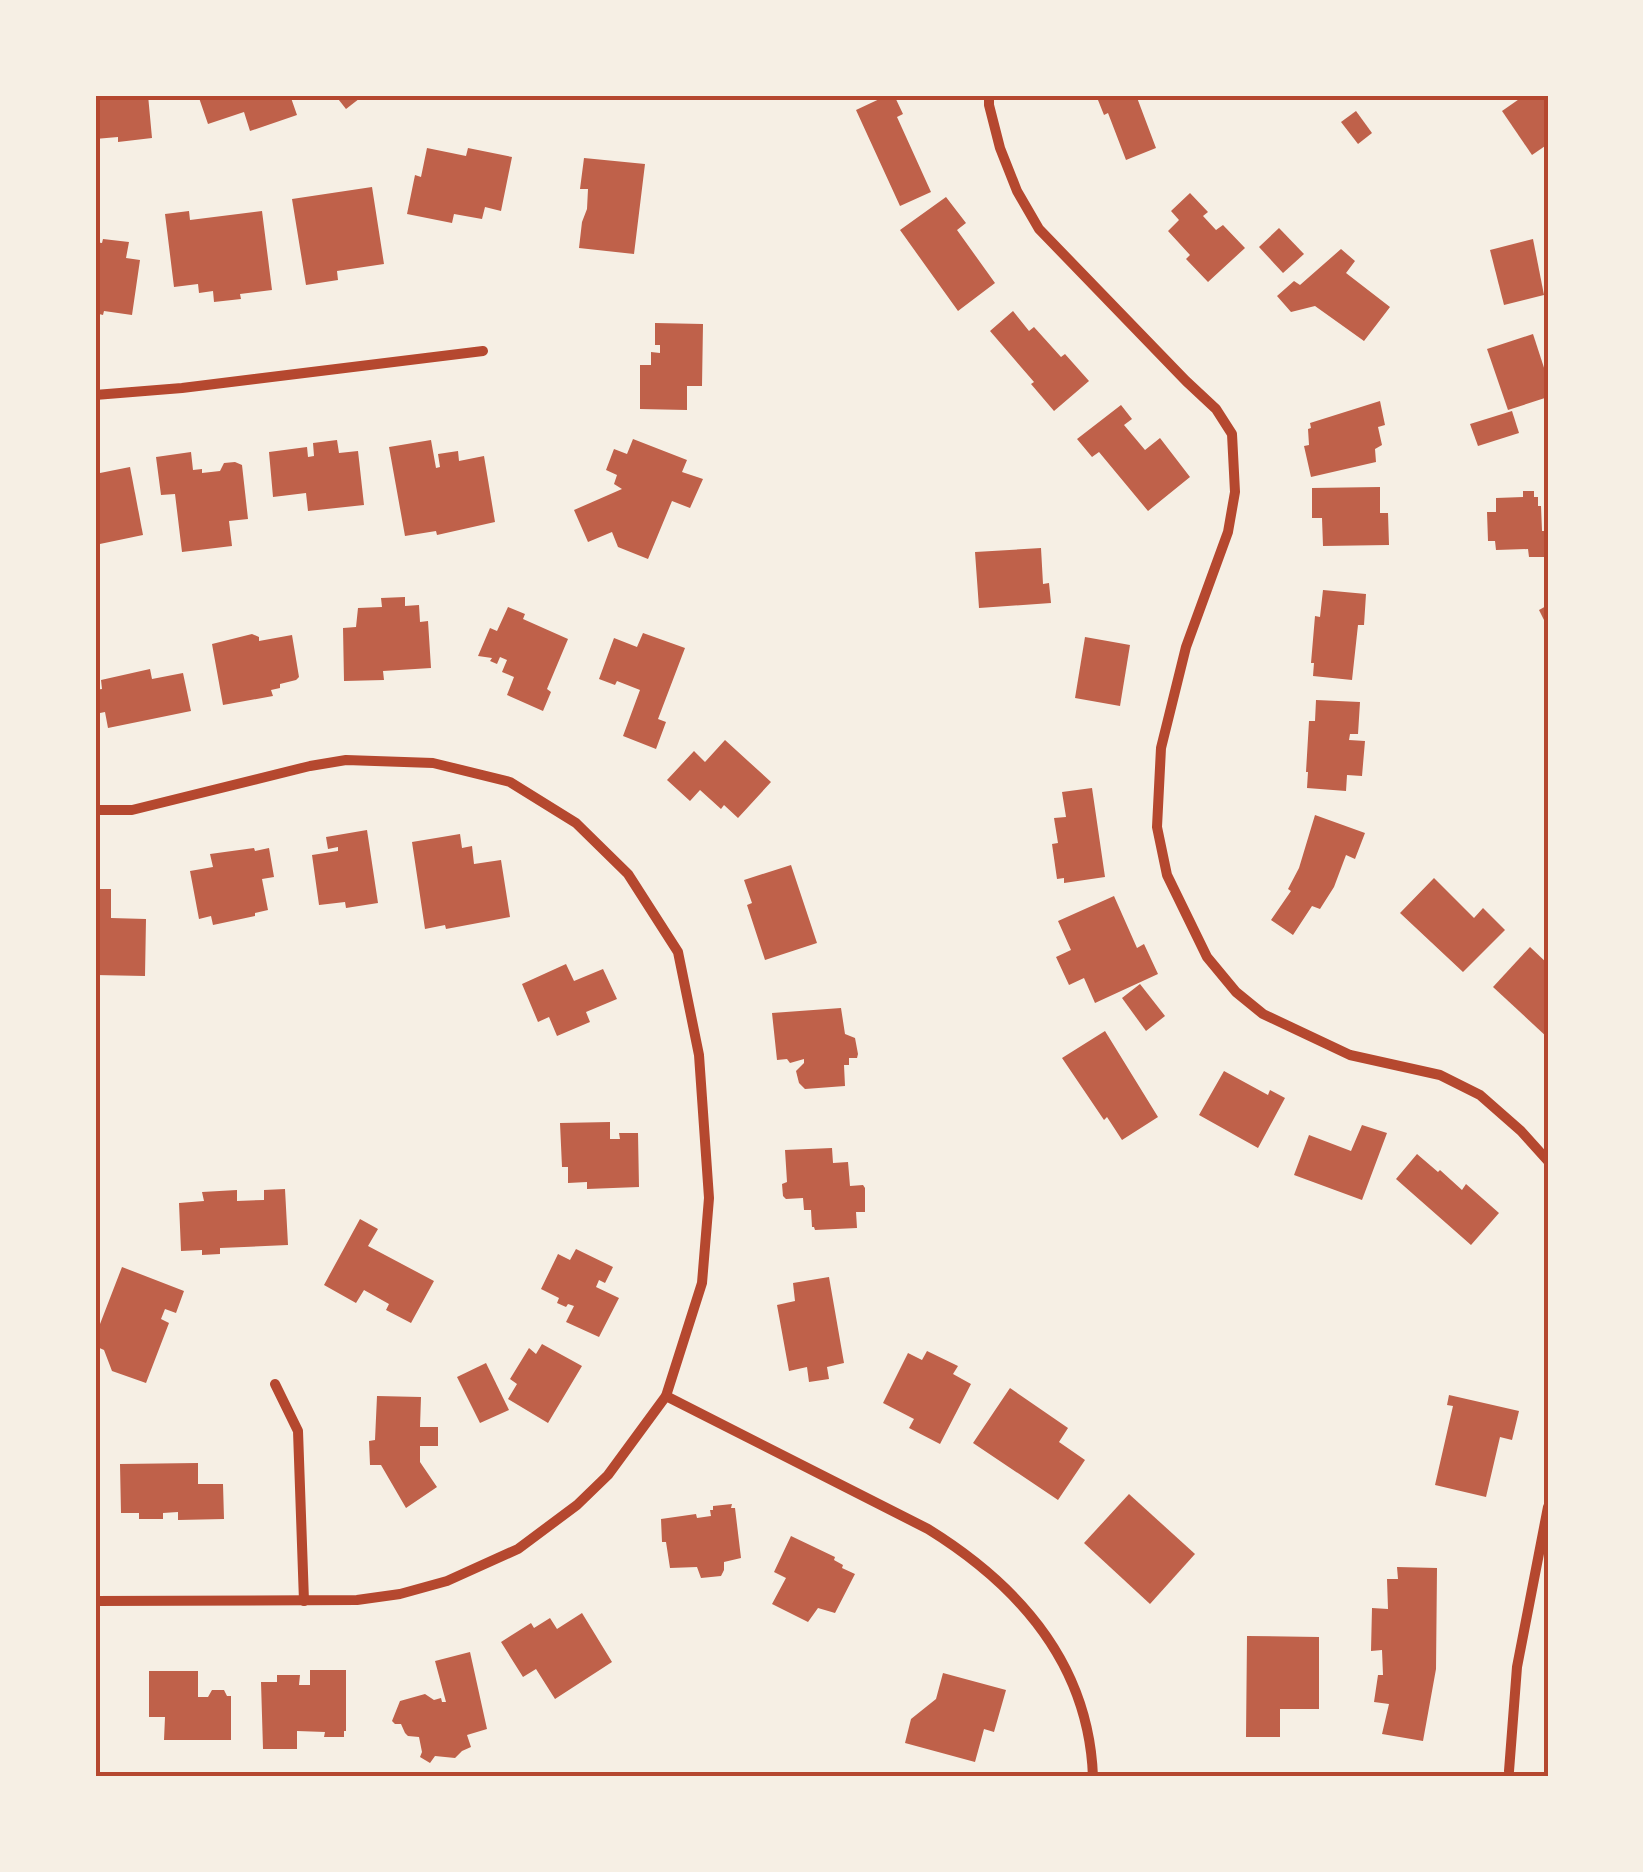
<svg xmlns="http://www.w3.org/2000/svg" width="1643" height="1872" font-family="'Golos Text',sans-serif">
  <style>
    .building { fill: #bf614a }
    .lines { fill: none; stroke-linecap: round; stroke-linejoin: round }
    .minor { stroke: #b5482f; stroke-width: 10 }
    .neatline { fill: none; stroke: #b5482f; stroke-width: 4 }
  </style>
  <rect width="100%" height="100%" fill="#f6efe4"/>
  <!-- building -->
  <g class="building">
    <polygon points="95,95 148,95 152,138 118,142 118,137 95,139"/>
    <polygon points="198,95 290,95 297,115 250,131 244,112 208,124"/>
    <polygon points="335,95 364,95 346,109"/>
    <polygon points="888,95 894,95 903,114 897,117 931,192 900,206 856,110"/>
    <polygon points="1096,95 1136,95 1156,148 1126,160 1108,113 1104,115"/>
    <polygon points="1525,95 1548,95 1548,144 1532,155 1502,111"/>
    <polygon points="1356,111 1372,133 1358,144 1341,122"/>
    <polygon points="427,148 466,156 468,148 512,157 501,211 485,207 482,219 454,214 452,223 407,214 415,175 421,177"/>
    <polygon points="584,158 645,164 634,254 579,248 582,222 587,209 588,189 580,189"/>
    <polygon points="372,187 384,264 337,271 338,280 306,285 292,199"/>
    <polygon points="1190,193 1208,212 1203,216 1216,230 1223,225 1245,248 1208,282 1186,259 1190,255 1168,231 1179,220 1171,211"/>
    <polygon points="946,197 966,223 957,230 995,283 958,311 900,230"/>
    <polygon points="189,211 190,220 262,211 272,290 240,294 241,299 214,302 213,291 199,293 198,284 174,287 165,214"/>
    <polygon points="1279,228 1304,254 1283,273 1259,247"/>
    <polygon points="103,239 129,242 126,258 140,260 132,315 104,311 103,315 95,313 95,242 102,243"/>
    <polygon points="1533,239 1544,295 1504,305 1490,250"/>
    <polygon points="1341,249 1355,261 1346,273 1390,307 1364,341 1315,306 1291,312 1277,296 1294,281 1300,285"/>
    <polygon points="1013,311 1029,331 1034,327 1061,357 1065,354 1089,381 1054,411 1031,384 1034,382 990,331"/>
    <polygon points="655,323 703,324 702,386 687,386 687,410 640,409 640,365 651,365 651,352 660,353 660,345 655,345"/>
    <polygon points="1533,334 1548,380 1548,397 1508,410 1487,349"/>
    <polygon points="1380,401 1385,425 1378,427 1382,445 1375,449 1376,462 1311,477 1304,446 1309,445 1308,429 1311,428 1310,423"/>
    <polygon points="1121,405 1132,419 1124,425 1145,450 1160,438 1190,477 1148,511 1099,452 1092,457 1077,439"/>
    <polygon points="1512,411 1519,433 1478,446 1470,424"/>
    <polygon points="633,439 687,460 682,472 703,479 690,508 672,501 648,559 618,547 612,532 588,542 574,510 622,489 614,484 617,475 606,470 614,449 627,454"/>
    <polygon points="337,440 339,453 358,451 364,505 308,511 306,493 273,497 269,452 307,447 308,457 314,456 313,443"/>
    <polygon points="431,440 436,468 440,467 438,454 458,451 459,461 484,456 495,522 437,535 436,531 405,536 389,447"/>
    <polygon points="191,452 193,470 202,469 202,473 220,471 224,463 235,462 242,465 248,519 229,521 232,546 182,552 175,494 161,495 156,457"/>
    <polygon points="130,467 143,535 95,545 95,474"/>
    <polygon points="1380,487 1380,513 1388,513 1389,545 1323,546 1322,518 1312,518 1312,488"/>
    <polygon points="1523,491 1534,491 1534,497 1538,497 1538,506 1541,506 1542,531 1548,531 1548,557 1529,557 1528,549 1496,550 1495,541 1488,541 1487,512 1496,512 1496,498 1523,497"/>
    <polygon points="1041,548 1043,584 1049,583 1051,603 979,608 975,552"/>
    <polygon points="1323,590 1366,594 1364,625 1358,625 1352,680 1313,676 1314,663 1311,663 1315,616 1320,617"/>
    <polygon points="405,597 405,606 419,605 420,622 428,621 431,668 383,671 384,680 344,681 343,628 356,627 358,608 382,607 381,598"/>
    <polygon points="1548,605 1548,628 1539,610"/>
    <polygon points="508,607 525,614 523,619 568,639 547,689 551,692 543,711 507,695 514,677 502,672 507,660 500,657 497,664 490,661 492,658 478,656 490,628 497,631"/>
    <polygon points="643,633 685,648 658,719 666,722 656,749 623,736 640,690 617,681 615,685 599,679 614,638 637,647"/>
    <polygon points="252,634 259,637 259,641 292,635 299,677 296,680 280,684 280,688 271,690 273,696 223,705 212,644"/>
    <polygon points="1085,637 1130,645 1120,706 1075,698"/>
    <polygon points="150,669 152,679 183,673 191,711 108,728 105,712 95,714 95,690 102,689 101,680"/>
    <polygon points="1316,700 1360,702 1358,734 1350,734 1349,740 1365,741 1362,776 1347,775 1346,791 1307,788 1308,772 1306,772 1309,721 1315,721"/>
    <polygon points="725,740 771,782 738,818 724,805 721,809 700,790 690,801 667,780 694,751 705,762"/>
    <polygon points="1092,788 1105,877 1064,883 1064,878 1057,879 1052,844 1058,843 1054,818 1066,817 1062,792"/>
    <polygon points="1315,815 1365,833 1355,859 1346,855 1334,887 1320,909 1312,906 1293,935 1271,920 1291,891 1288,889 1299,868"/>
    <polygon points="367,830 378,903 346,908 345,902 319,905 312,855 338,851 338,847 328,849 326,837"/>
    <polygon points="460,834 462,848 472,846 474,864 501,860 510,917 446,929 445,925 425,929 412,842"/>
    <polygon points="254,848 255,851 269,848 274,877 262,879 268,910 255,913 255,916 213,925 211,916 199,919 190,871 213,867 210,854"/>
    <polygon points="791,865 817,943 765,960 747,905 752,903 744,880"/>
    <polygon points="1434,878 1474,918 1483,908 1505,930 1463,972 1400,913"/>
    <polygon points="95,889 111,889 111,918 146,919 145,976 95,975"/>
    <polygon points="1114,896 1137,948 1144,944 1158,974 1095,1003 1084,978 1069,985 1056,957 1071,950 1058,921"/>
    <polygon points="1530,947 1548,964 1548,1038 1493,987"/>
    <polygon points="566,964 574,981 603,969 617,999 586,1012 590,1022 557,1036 549,1017 538,1022 522,984"/>
    <polygon points="1140,984 1165,1016 1146,1031 1122,998"/>
    <polygon points="841,1008 845,1034 855,1038 858,1054 857,1058 849,1058 849,1065 844,1065 845,1086 805,1089 799,1083 796,1071 804,1063 804,1059 790,1063 787,1059 777,1060 772,1013"/>
    <polygon points="1105,1031 1158,1117 1122,1140 1107,1117 1104,1120 1062,1058"/>
    <polygon points="1224,1071 1268,1095 1270,1090 1285,1098 1258,1148 1199,1115"/>
    <polygon points="610,1122 610,1139 620,1139 619,1133 638,1133 639,1187 587,1189 587,1182 568,1183 568,1167 562,1167 560,1123"/>
    <polygon points="1362,1125 1387,1133 1362,1200 1294,1175 1309,1135 1351,1151"/>
    <polygon points="832,1148 833,1163 848,1162 850,1186 863,1185 865,1188 865,1212 856,1212 857,1228 815,1230 814,1227 812,1227 811,1210 804,1210 803,1198 786,1199 783,1196 782,1184 787,1182 785,1150"/>
    <polygon points="1417,1154 1438,1172 1440,1170 1462,1190 1466,1184 1499,1213 1471,1245 1396,1179"/>
    <polygon points="285,1189 288,1245 220,1248 220,1254 202,1255 202,1250 181,1251 179,1203 204,1201 202,1192 237,1190 237,1201 264,1200 264,1190"/>
    <polygon points="360,1219 378,1229 368,1246 434,1281 411,1323 386,1310 389,1304 364,1290 356,1303 324,1285"/>
    <polygon points="576,1249 613,1267 605,1283 599,1280 596,1287 619,1298 599,1337 566,1322 574,1306 568,1304 566,1307 557,1303 559,1298 541,1289 558,1254 570,1260"/>
    <polygon points="122,1267 184,1291 176,1313 165,1309 161,1319 169,1323 146,1383 112,1371 104,1350 95,1346 95,1337"/>
    <polygon points="829,1277 844,1363 827,1367 829,1379 809,1382 807,1367 789,1371 777,1305 795,1301 793,1283"/>
    <polygon points="542,1344 582,1366 548,1423 508,1399 517,1384 510,1379 529,1348 536,1354"/>
    <polygon points="927,1351 958,1366 953,1374 971,1384 940,1444 909,1428 914,1419 883,1403 908,1353 922,1360"/>
    <polygon points="486,1363 509,1410 480,1423 457,1377"/>
    <polygon points="1010,1388 1068,1428 1059,1442 1085,1460 1058,1500 973,1443"/>
    <polygon points="1449,1395 1519,1411 1512,1440 1500,1437 1486,1497 1435,1485 1453,1406 1447,1405"/>
    <polygon points="377,1396 421,1397 420,1427 438,1427 438,1446 420,1446 420,1462 437,1487 406,1508 381,1465 370,1465 369,1441 375,1440"/>
    <polygon points="198,1463 198,1484 223,1484 224,1519 178,1520 178,1512 163,1513 163,1519 139,1519 139,1513 121,1513 120,1464"/>
    <polygon points="1129,1494 1195,1554 1150,1604 1084,1543"/>
    <polygon points="732,1504 731,1508 735,1508 741,1558 724,1562 724,1570 721,1576 701,1578 697,1567 670,1568 666,1542 662,1542 661,1519 696,1514 697,1518 711,1516 710,1510 713,1510 713,1506"/>
    <polygon points="791,1536 835,1557 834,1560 843,1565 842,1568 855,1574 835,1613 818,1608 808,1622 772,1604 786,1578 774,1572"/>
    <polygon points="1397,1567 1437,1568 1436,1669 1423,1741 1382,1734 1389,1704 1374,1702 1378,1675 1383,1675 1382,1650 1371,1651 1372,1608 1388,1609 1387,1579 1398,1579"/>
    <polygon points="582,1613 612,1662 555,1699 536,1669 523,1677 501,1642 531,1623 534,1628 550,1618 557,1629"/>
    <polygon points="1247,1636 1319,1637 1319,1709 1280,1709 1280,1737 1246,1737"/>
    <polygon points="470,1652 487,1729 467,1735 471,1747 462,1751 455,1758 435,1756 430,1763 420,1757 422,1752 419,1737 408,1736 405,1733 401,1724 395,1724 392,1721 400,1701 425,1694 434,1700 441,1698 442,1702 446,1702 435,1661"/>
    <polygon points="310,1670 346,1670 346,1731 344,1731 344,1737 324,1737 325,1732 297,1731 297,1749 263,1749 261,1682 277,1682 277,1675 300,1675 299,1685 310,1685"/>
    <polygon points="149,1671 198,1671 198,1697 208,1697 212,1690 224,1690 227,1696 231,1696 231,1740 164,1740 165,1717 149,1717"/>
    <polygon points="943,1673 1006,1690 994,1732 984,1729 975,1762 905,1743 911,1719 936,1699"/>
  </g>
  <g class="lines">
    <!-- minor -->
    <g class="minor">
      <polyline points="989,95 989,105 1000,148 1017,191 1039,229 1186,381 1216,409 1232,434 1235,492 1228,532 1186,647 1161,748 1157,827 1167,875 1207,957 1236,992 1263,1014 1350,1055 1440,1075 1480,1095 1521,1131 1548,1161"/>
      <polyline points="95,395 182,388 483,351"/>
      <polyline points="95,810 132,810 310,766 346,760 433,763 510,782 576,823 628,874 678,952 699,1055 709,1198 702,1283 666,1396 608,1475 577,1505 518,1549 447,1581 400,1594 357,1600 95,1601"/>
      <polyline points="275,1384 298,1431 304,1601"/>
      <path d="M666,1396L928,1529C1020,1586 1089,1664 1093,1777"/>
      <polyline points="1509,1771 1517,1667 1548,1507"/>
    </g>
  </g>
  <!-- border -->
  <rect width="1643" height="1872" fill="none" stroke="#f6efe4" stroke-width="195"/>
  <rect x="98" y="98" width="1448" height="1676" class="neatline"/>
</svg>
